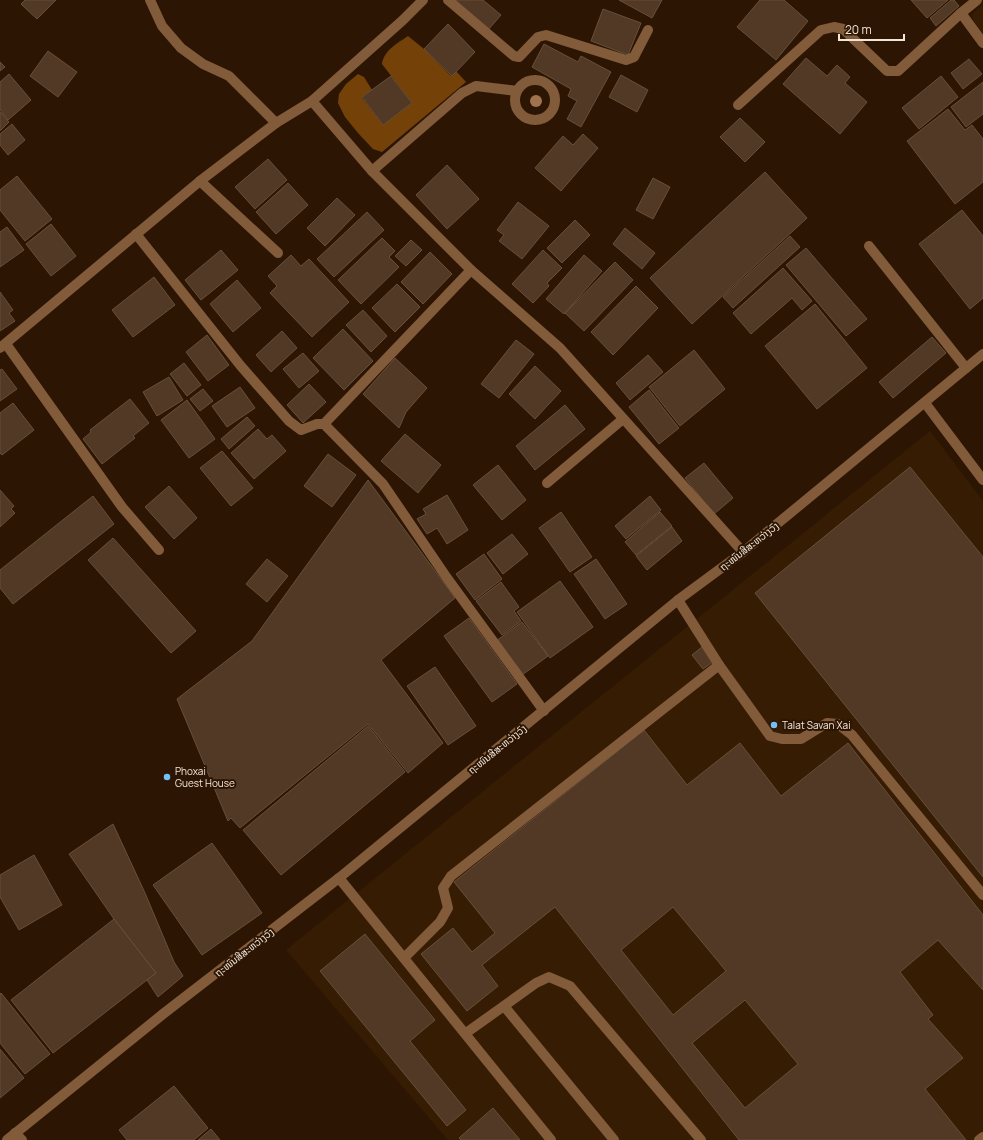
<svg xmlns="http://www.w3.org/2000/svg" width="983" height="1140" font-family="Manrope,'Noto Sans Lao',sans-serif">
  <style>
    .built { fill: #361c02 }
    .forest { fill: #744109 }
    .building { fill: #513925; stroke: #684f3a; fill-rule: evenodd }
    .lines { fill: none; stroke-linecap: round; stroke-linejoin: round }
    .lane { stroke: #825b3a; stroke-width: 10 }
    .street { stroke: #825b3a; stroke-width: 10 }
    .tree { fill: #a0724d }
    .poi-dot { fill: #74c0f6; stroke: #2c1603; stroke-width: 1.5 }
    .labels { text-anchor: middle; stroke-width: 4; stroke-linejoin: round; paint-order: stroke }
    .street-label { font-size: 10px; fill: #f4e5d9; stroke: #2c1603 }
    .poi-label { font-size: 10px; fill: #f4e5d9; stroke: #2c1603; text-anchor: start }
  </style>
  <rect width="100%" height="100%" fill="#2c1603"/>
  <!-- built -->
  <g class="built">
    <polygon points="983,4 983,34 973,20 972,15"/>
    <polygon points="930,431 983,501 983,1140 448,1140 286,950"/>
  </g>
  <!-- forest -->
  <path class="forest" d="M408,36L424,49L451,76L456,71L466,82L382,152L373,149L358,133L345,117L338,103L339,94L346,84L358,74L364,77L372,90L362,98L383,125L412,103L382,64C384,50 398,43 408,36Z"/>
  <!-- building -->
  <g class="building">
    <polygon points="25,0 56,0 37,19 21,4"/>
    <polygon points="452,0 483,0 501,15 488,30"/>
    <polygon points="619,0 662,0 652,18"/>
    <polygon points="760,0 784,0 808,21 776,60 737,27"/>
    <polygon points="911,0 948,0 927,18"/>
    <polygon points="951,0 954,0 959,6 936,26 930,18"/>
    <polygon points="603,9 641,23 628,55 591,41"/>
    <polygon points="448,24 475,52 452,76 424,49"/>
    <polygon points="544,44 578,62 581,56 611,72 581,127 567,119 577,101 568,96 571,89 532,67"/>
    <polygon points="48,51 77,72 58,97 30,76"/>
    <polygon points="806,58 827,76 837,65 850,77 845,83 867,102 840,134 783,84"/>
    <polygon points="969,59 982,74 963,89 951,73"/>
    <polygon points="0,62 5,67 0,71"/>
    <polygon points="9,74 31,100 8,120 0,110 0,82"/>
    <polygon points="621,75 648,90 637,112 609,97"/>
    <polygon points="391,76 412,103 383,125 362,97"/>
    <polygon points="941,76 958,97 919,129 902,108"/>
    <polygon points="983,82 983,114 966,127 951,107"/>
    <polygon points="948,109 965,130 972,125 983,139 983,182 955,204 907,141"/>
    <polygon points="0,112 9,122 0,131"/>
    <polygon points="740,118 765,142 745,162 720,137"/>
    <polygon points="12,124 25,140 8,155 0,145 0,134"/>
    <polygon points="583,134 598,148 561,191 535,168 563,136 573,145"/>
    <polygon points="268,159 287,180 255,209 235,187"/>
    <polygon points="447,165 479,199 447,229 416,195"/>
    <polygon points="765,172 807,218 692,324 650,278"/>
    <polygon points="17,176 52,219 25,241 0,210 0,190"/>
    <polygon points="653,178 670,187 653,219 636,210"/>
    <polygon points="288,183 308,205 276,234 256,212"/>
    <polygon points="337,198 355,215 325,246 307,228"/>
    <polygon points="518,202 549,226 522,259 499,241 504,235 497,230"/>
    <polygon points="962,210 983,236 983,298 970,309 919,244"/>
    <polygon points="367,212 384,230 334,277 317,259"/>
    <polygon points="575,220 590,235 562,263 547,248"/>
    <polygon points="51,224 76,256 51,276 26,244"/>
    <polygon points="7,227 24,250 0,267 0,232"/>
    <polygon points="625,228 655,253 642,269 613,244"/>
    <polygon points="790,236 800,247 733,308 723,297"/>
    <polygon points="382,238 395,251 389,257 399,267 361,304 338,280"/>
    <polygon points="411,240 422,250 406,266 395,256"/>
    <polygon points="806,248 867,319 846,336 786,265"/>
    <polygon points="221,250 238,270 201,300 185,280"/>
    <polygon points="543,250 562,268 547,283 549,286 533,303 512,284"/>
    <polygon points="430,252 452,274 423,304 401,282"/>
    <polygon points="291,255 301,266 309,259 349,302 312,337 270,293 277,286 268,276"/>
    <polygon points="584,255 602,271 564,314 546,299"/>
    <polygon points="615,262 633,280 584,331 565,313"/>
    <polygon points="783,268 812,301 802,310 792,298 751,334 733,313"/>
    <polygon points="154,277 175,305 133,337 112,310"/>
    <polygon points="237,280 261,308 233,332 210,304"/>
    <polygon points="397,284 420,307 395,332 372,308"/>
    <polygon points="636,286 658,308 613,355 591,332"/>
    <polygon points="0,292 13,310 9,313 15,321 0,331"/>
    <polygon points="815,304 867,368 817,409 765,346"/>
    <polygon points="363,310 387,336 371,352 346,325"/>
    <polygon points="343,329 373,361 344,390 313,358"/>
    <polygon points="282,331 297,348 271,372 256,355"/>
    <polygon points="207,335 229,365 208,381 186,352"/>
    <polygon points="932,337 946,353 893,398 879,382"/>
    <polygon points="516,340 534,354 499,398 481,384"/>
    <polygon points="694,350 725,389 680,426 649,387"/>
    <polygon points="303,353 319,371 299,388 283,369"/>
    <polygon points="648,355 663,372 630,400 616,383"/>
    <polygon points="395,358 427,388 406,412 399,428 363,394"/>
    <polygon points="184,363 201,385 187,396 170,374"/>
    <polygon points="535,366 561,391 535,419 509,394"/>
    <polygon points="2,369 17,389 0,401 0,370"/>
    <polygon points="169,377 183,400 157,416 143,392"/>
    <polygon points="309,384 326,402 303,423 287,405"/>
    <polygon points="240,387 255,408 227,427 212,406"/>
    <polygon points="203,389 213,401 200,411 190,399"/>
    <polygon points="649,390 679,428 659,444 629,407"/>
    <polygon points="130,399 149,423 133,436 135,438 102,464 83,439 91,432 90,430"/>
    <polygon points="187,400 215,439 189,458 161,420"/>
    <polygon points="13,403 34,430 2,455 0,453 0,413"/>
    <polygon points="565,405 585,429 535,470 516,446"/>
    <polygon points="247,417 255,426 229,449 221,439"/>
    <polygon points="258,429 267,439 272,435 286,451 254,479 231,453"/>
    <polygon points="405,434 441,465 418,493 381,461"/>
    <polygon points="222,451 253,488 231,506 200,468"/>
    <polygon points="328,454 356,475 332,507 304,486"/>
    <polygon points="704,463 733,498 714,514 685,478"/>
    <polygon points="498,465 526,500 502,520 473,485"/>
    <polygon points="910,467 983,557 983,877 755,593"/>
    <polygon points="368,480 455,598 381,660 443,743 408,773 368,724 240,828 231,818 228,821 177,699 252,641"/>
    <polygon points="169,486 197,518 174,539 145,507"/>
    <polygon points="0,490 14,506 11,509 15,513 0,527"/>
    <polygon points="447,495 468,530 447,544 437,528 427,534 417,519 426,514 423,509"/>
    <polygon points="93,496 114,524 13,604 0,588 0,570"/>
    <polygon points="650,496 661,510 626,539 615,526"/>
    <polygon points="561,512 592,557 570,572 539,528"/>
    <polygon points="660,512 672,526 636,555 625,542"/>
    <polygon points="672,527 682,541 647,570 636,556"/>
    <polygon points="512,534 528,554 503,574 487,553"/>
    <polygon points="113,538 196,631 171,653 88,560"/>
    <polygon points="484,554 502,579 475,600 456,574"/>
    <polygon points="267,559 288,576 267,602 246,584"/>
    <polygon points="596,559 627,604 605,619 574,574"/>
    <polygon points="560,581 593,627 550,658 517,612"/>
    <polygon points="501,582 519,607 514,611 521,621 502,635 476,601"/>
    <polygon points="469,618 517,684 492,702 444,636"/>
    <polygon points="522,622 548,656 522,675 496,641"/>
    <polygon points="702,647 714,661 703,669 692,655"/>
    <polygon points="435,667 476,726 448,745 407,686"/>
    <polygon points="368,726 405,772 281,875 243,830"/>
    <path d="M644,730L687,785L740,743L781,796L848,743L983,915V990L938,940L900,972L933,1015L928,1019L963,1058L925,1089L966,1140H739L555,907L482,965L498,986L467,1011L421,954L453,928L472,952L495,933L454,882ZM673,907L726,971L673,1015L621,950ZM745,1000L798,1064L745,1108L692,1043Z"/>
    <polygon points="113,824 145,893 174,962 183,976 158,997 147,980 156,973 114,919 69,854"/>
    <polygon points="212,843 262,913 202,955 153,885"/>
    <polygon points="34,855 62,905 19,930 0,897 0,875"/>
    <polygon points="114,919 156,973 53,1053 11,1000"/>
    <polygon points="365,934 435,1020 410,1041 466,1110 447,1126 320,971"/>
    <polygon points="1,993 50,1054 25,1074 0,1043 0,994"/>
    <polygon points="0,1049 24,1078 0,1098"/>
    <polygon points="174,1086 208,1128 194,1140 127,1140 119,1130"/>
    <polygon points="493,1108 520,1140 461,1140 459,1138"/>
    <polygon points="211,1129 220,1140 198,1140"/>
  </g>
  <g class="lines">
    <!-- lane -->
    <g class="lane">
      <polyline points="448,0 508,51 514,56 519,57 538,37 546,35 626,60 634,57 648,30"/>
      <polyline points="961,13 983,43"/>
      <circle cx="535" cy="100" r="20"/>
      <polyline points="738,105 821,30 834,27 843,29 887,71 898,71 961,13 977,0"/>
      <polyline points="372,171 462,93 476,86 517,91"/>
      <polyline points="200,181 278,253"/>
      <polyline points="869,246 966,368"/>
      <polyline points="6,344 122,507 159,550"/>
      <polyline points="547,483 623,419"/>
      <polyline points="678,600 719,665 770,736 782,739 801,739 827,723 838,724 852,735 983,895"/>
      <polyline points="339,878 551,1140"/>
      <polyline points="404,958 440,922 448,908 443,888 451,876 719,665"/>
      <polyline points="504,1006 614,1140"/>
      <polyline points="466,1033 536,983 549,977 570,986 701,1140"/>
      <polyline points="979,1140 983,1137"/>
    </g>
    <!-- street -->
    <g class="street">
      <polyline points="150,0 162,26 181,48 203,64 229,76 276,123"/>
      <polyline points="312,101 372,171 471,270 560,348 743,552"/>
      <polyline points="136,234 240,365 289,421 301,430 317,424 324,424 383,484 447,578 544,711"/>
      <polyline points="0,348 200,181 276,123 312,101 403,20 423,0"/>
      <polyline points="925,403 983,480"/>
      <polyline points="324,424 471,270"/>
      <polyline points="15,1133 22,1140"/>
      <polyline points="7,1140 163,1014 339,878 678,600 743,552 983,354"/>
    </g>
  </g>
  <!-- trees -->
  <circle class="tree" cx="536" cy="101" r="6"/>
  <!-- markers -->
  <g class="poi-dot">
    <circle cx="774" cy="725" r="4"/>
    <circle cx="167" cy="777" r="4"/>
  </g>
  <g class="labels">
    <!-- street labels -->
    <g class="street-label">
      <text transform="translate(749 546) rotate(-38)" y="4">ຖະໜົນສີສະຫວ່າງວົງ</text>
      <text transform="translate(497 749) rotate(-39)" y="4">ຖະໜົນສີສະຫວ່າງວົງ</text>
      <text transform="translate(244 952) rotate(-38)" y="4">ຖະໜົນສີສະຫວ່າງວົງ</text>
    </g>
    <!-- poi labels -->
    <g class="poi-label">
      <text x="782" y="729">Talat Savan Xai</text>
      <text x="175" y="775">Phoxai<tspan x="175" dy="12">Guest House</tspan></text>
    </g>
  </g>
  <!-- scale -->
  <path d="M839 34v6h65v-6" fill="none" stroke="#f4e5d9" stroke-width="2"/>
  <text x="845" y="34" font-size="12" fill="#f4e5d9" stroke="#2c1603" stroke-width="3" paint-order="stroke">20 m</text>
</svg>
